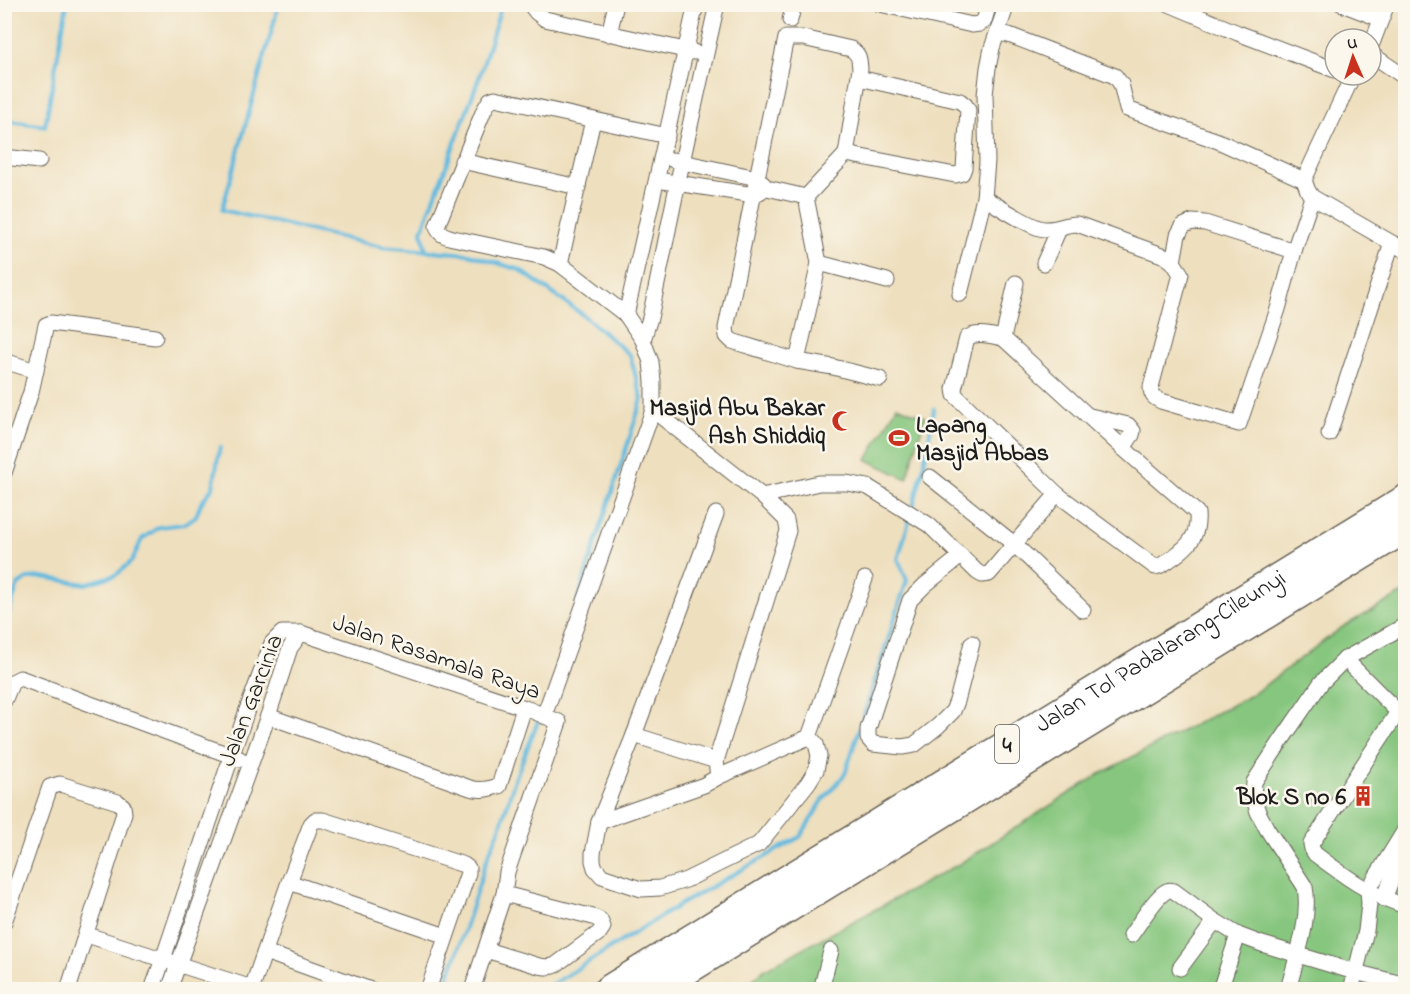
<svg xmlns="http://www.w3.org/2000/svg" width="1410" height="994" font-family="'Indie Flower',sans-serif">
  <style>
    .green { fill: #86c67e; stroke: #51714d; stroke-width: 1.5 }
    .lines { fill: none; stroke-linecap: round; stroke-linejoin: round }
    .stream { stroke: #61badf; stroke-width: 4 }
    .street-casing { stroke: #666055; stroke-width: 17 }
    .highway-casing { stroke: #666055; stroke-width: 31 }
    .street { stroke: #fff; stroke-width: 15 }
    .highway { stroke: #fff; stroke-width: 28 }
    .labels { text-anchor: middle; stroke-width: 5; stroke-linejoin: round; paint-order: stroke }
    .shield { fill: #fbf7ec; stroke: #5f5e5a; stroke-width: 1.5 }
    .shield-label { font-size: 22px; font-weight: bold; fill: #1c1c1c }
    .poi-label { font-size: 24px; font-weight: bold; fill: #1c1c1c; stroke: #fbf7ec; text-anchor: end }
    .street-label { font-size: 24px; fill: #1c1c1c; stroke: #fbf7ec }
  </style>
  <rect width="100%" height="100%" fill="#fbf7ec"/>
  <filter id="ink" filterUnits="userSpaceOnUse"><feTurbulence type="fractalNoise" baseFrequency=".0167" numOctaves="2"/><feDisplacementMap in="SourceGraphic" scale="12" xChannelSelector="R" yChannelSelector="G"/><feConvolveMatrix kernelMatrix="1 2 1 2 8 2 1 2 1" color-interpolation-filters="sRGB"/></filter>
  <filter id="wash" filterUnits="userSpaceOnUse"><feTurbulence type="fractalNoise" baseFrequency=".008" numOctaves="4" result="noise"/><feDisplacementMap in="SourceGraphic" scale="24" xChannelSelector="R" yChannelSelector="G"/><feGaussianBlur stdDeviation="1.35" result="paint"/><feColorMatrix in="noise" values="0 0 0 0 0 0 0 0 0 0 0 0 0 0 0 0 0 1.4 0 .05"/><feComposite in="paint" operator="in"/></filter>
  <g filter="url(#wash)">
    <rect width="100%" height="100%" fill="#eedfbe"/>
    <!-- green -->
    <g class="green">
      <polygon points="897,406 925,417 907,479 867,460"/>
      <polygon points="1405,592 1405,989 741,990 765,969 959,864 1098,775 1253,694 1344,626"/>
    </g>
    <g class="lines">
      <!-- stream -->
      <g class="stream">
        <polyline points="279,4 222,210 382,247 469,254 520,270 583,315 630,355 642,399 577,601"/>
        <polyline points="4,120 45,126 67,4"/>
        <polyline points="426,251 422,231 479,78 502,4"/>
        <polyline points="912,510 924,465 934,409"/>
        <polyline points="4,626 18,585 29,578 41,577 85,584 116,575 132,561 142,539 159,527 184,524 196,516 201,503 213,487 220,447"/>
        <polyline points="443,990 456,956 488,856 499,831 515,779 539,719"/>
        <polyline points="543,990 681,904 800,837 823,800 845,774 907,580 898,559 910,518"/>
      </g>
    </g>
  </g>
  <g filter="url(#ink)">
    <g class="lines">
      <!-- street casing -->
      <g class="street-casing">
        <g id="street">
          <polyline points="530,4 536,12 545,19 694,52"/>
          <polyline points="880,4 972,25 979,24 984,21 989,4"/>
          <polyline points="1169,4 1238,33 1335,70"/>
          <polyline points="1342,4 1381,19"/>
          <polyline points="790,20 794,4"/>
          <polyline points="998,33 1009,35 1115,76 1121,84 1127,109 1218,141 1304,180"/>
          <polyline points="609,34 616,4"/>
          <polyline points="1371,46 1387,4"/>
          <polyline points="1371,54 1406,78"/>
          <polyline points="1353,75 1304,180 1308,191 1312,197 1406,251"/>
          <polyline points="4,157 39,161"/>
          <polyline points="673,160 757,178 767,188 806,197"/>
          <polyline points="462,161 578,187"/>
          <polyline points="657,180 754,195 761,191"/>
          <path d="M806,197L819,263L797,361L732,341L727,336L726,328L786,38H803L851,49C860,55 859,59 860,69L846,154"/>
          <polyline points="806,197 846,154 955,175 962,173 964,168 968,110 965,105 960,101 859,78"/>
          <path d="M984,198C997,205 1031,228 1044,229C1057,230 1065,224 1077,224L1165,256L1173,262L1181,274L1151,387C1151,395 1154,398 1161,401L1239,424L1278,309L1294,251L1312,197"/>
          <polyline points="1173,262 1178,235 1183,226 1192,222 1205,223 1294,251"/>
          <polyline points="819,263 887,281"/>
          <polyline points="1044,263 1059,229"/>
          <polyline points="560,264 593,120"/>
          <polyline points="960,294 984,198 987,161 985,95 988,68 992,48 1007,4"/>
          <polyline points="626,315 696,4"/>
          <path d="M1003,338C992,336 977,331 967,338L954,389L955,395L1057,494"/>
          <polyline points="643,340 650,318 682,162 717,4"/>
          <polyline points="4,361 36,371"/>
          <polyline points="797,361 833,367 880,379"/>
          <polyline points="1090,416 1128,425 1133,431 1132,435 1123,448"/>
          <polyline points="1329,434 1392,243"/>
          <polyline points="4,473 31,392 46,325 51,323 155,337"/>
          <polyline points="930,477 1014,544 1083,610"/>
          <path d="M762,496L819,483H847L868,487L929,525L977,572L982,575L989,574L1057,494L1155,567C1162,566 1166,562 1172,558C1189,546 1199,536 1197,513L1123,448L1003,338L1016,283"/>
          <polyline points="716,514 634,735 599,822 593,853 593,861 595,868 602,876 641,889 660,888 686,880 759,844 808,783 816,770 819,756 816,744 809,736"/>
          <polyline points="961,556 925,585 910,600 868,729 868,738 873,744 902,747 914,745 938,726 953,711 957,701 972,643"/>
          <polyline points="1345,659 1406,720"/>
          <polyline points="4,701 12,682 20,678 240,759"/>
          <path d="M1406,709L1398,712L1311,844L1312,849L1315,854C1343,875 1371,896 1406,906"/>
          <path d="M268,716L470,788C481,791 488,789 499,786L524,708"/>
          <path d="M544,716L653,410V381L651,362L643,340L626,315L560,264L544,257L453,238C446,236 439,235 437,226L484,110L490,100L495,98L667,136"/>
          <polyline points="634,735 716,761"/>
          <polyline points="718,777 809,737 865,579"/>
          <polyline points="599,822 704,785 718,777 716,761 788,531 786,520 762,496 653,410"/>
          <polyline points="289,882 446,936"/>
          <polyline points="1384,899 1399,860 1399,841"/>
          <polyline points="4,922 50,787 60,784 118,802 123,806 124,813 68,990"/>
          <polyline points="87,935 252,988 289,882 311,824 315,820 323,820 464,865 468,868 468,873 428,990"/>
          <path d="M1131,935C1139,924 1155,898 1165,892C1169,889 1170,890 1174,891L1215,921L1238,935L1262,944L1355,972L1406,985"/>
          <polyline points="265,952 371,990"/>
          <polyline points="1180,968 1215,921"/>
          <polyline points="152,990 163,959 247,710 272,643 282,633 301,633 528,709 559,722 507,872 504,894 593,917 600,920 603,927 599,933 554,966 546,967 539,966 486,950"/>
          <polyline points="169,990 268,716 290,648 301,633"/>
          <polyline points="472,990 504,894"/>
          <polyline points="821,990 831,951"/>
          <polyline points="876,990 876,989"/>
          <polyline points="1220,990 1238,935"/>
          <path d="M1288,990C1296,958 1311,919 1305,887L1267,829L1258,812L1253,796L1254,782L1281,741L1321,683L1345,659L1406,625"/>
          <polyline points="1351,990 1366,931 1369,904 1368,890 1405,830"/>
        </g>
      </g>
      <!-- highway casing -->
      <g class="highway-casing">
        <g id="highway">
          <path id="s1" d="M608,990L1406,499"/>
          <polyline points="655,990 1406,528"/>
        </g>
      </g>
      <!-- street -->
      <use href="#street" class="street"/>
      <!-- highway -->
      <use href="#highway" class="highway"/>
    </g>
  </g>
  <!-- icons -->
  <defs>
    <g id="mosque-bare" transform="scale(1.62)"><path d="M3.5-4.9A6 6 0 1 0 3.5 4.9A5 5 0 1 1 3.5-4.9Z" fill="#c8321e" stroke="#fbf7ec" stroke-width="2.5" paint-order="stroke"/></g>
    <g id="stadium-bare" transform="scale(1.62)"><path d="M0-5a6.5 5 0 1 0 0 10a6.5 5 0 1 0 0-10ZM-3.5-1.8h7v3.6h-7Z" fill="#c8321e" stroke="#fbf7ec" stroke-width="2.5" paint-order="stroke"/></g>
    <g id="building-bare" transform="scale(1.62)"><path d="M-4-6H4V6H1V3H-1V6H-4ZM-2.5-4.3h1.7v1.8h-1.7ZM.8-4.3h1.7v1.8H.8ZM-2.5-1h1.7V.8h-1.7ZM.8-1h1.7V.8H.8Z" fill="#c8321e" stroke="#fbf7ec" stroke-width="2.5" paint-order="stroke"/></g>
  </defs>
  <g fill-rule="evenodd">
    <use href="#mosque-bare" x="842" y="421"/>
    <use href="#stadium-bare" x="899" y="438"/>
    <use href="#building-bare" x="1363" y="796"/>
  </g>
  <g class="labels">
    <!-- shield labels -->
    <rect class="shield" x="995" y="725" width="24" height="38" rx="4.5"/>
    <g class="shield-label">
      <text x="1007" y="752">4</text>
    </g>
    <!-- poi labels -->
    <g class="poi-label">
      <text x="825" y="415">Masjid Abu Bakar<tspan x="825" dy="28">Ash Shiddiq</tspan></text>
      <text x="916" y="432" text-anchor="start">Lapang<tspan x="916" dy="28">Masjid Abbas</tspan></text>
      <text x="1346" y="804">Blok S no 6</text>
    </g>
    <!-- street labels -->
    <g class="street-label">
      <text dy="8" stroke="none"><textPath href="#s1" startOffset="648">Jalan Tol Padalarang–Cileunyi</textPath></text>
      <text transform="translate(437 656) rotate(19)" y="8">Jalan Rasamala Raya</text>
      <text transform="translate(250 700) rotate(-69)" y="8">Jalan Garcinia</text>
    </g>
  </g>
  <!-- margin -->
  <rect width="1410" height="994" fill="none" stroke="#fbf7ec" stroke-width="24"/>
  <!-- north arrow -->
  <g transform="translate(1353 57) rotate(357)"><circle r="28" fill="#fbf7ec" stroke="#a29f99" stroke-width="1.5"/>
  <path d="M0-4.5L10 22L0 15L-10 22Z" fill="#c8321e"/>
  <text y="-9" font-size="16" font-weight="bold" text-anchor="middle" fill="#1c1c1c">U</text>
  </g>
</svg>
